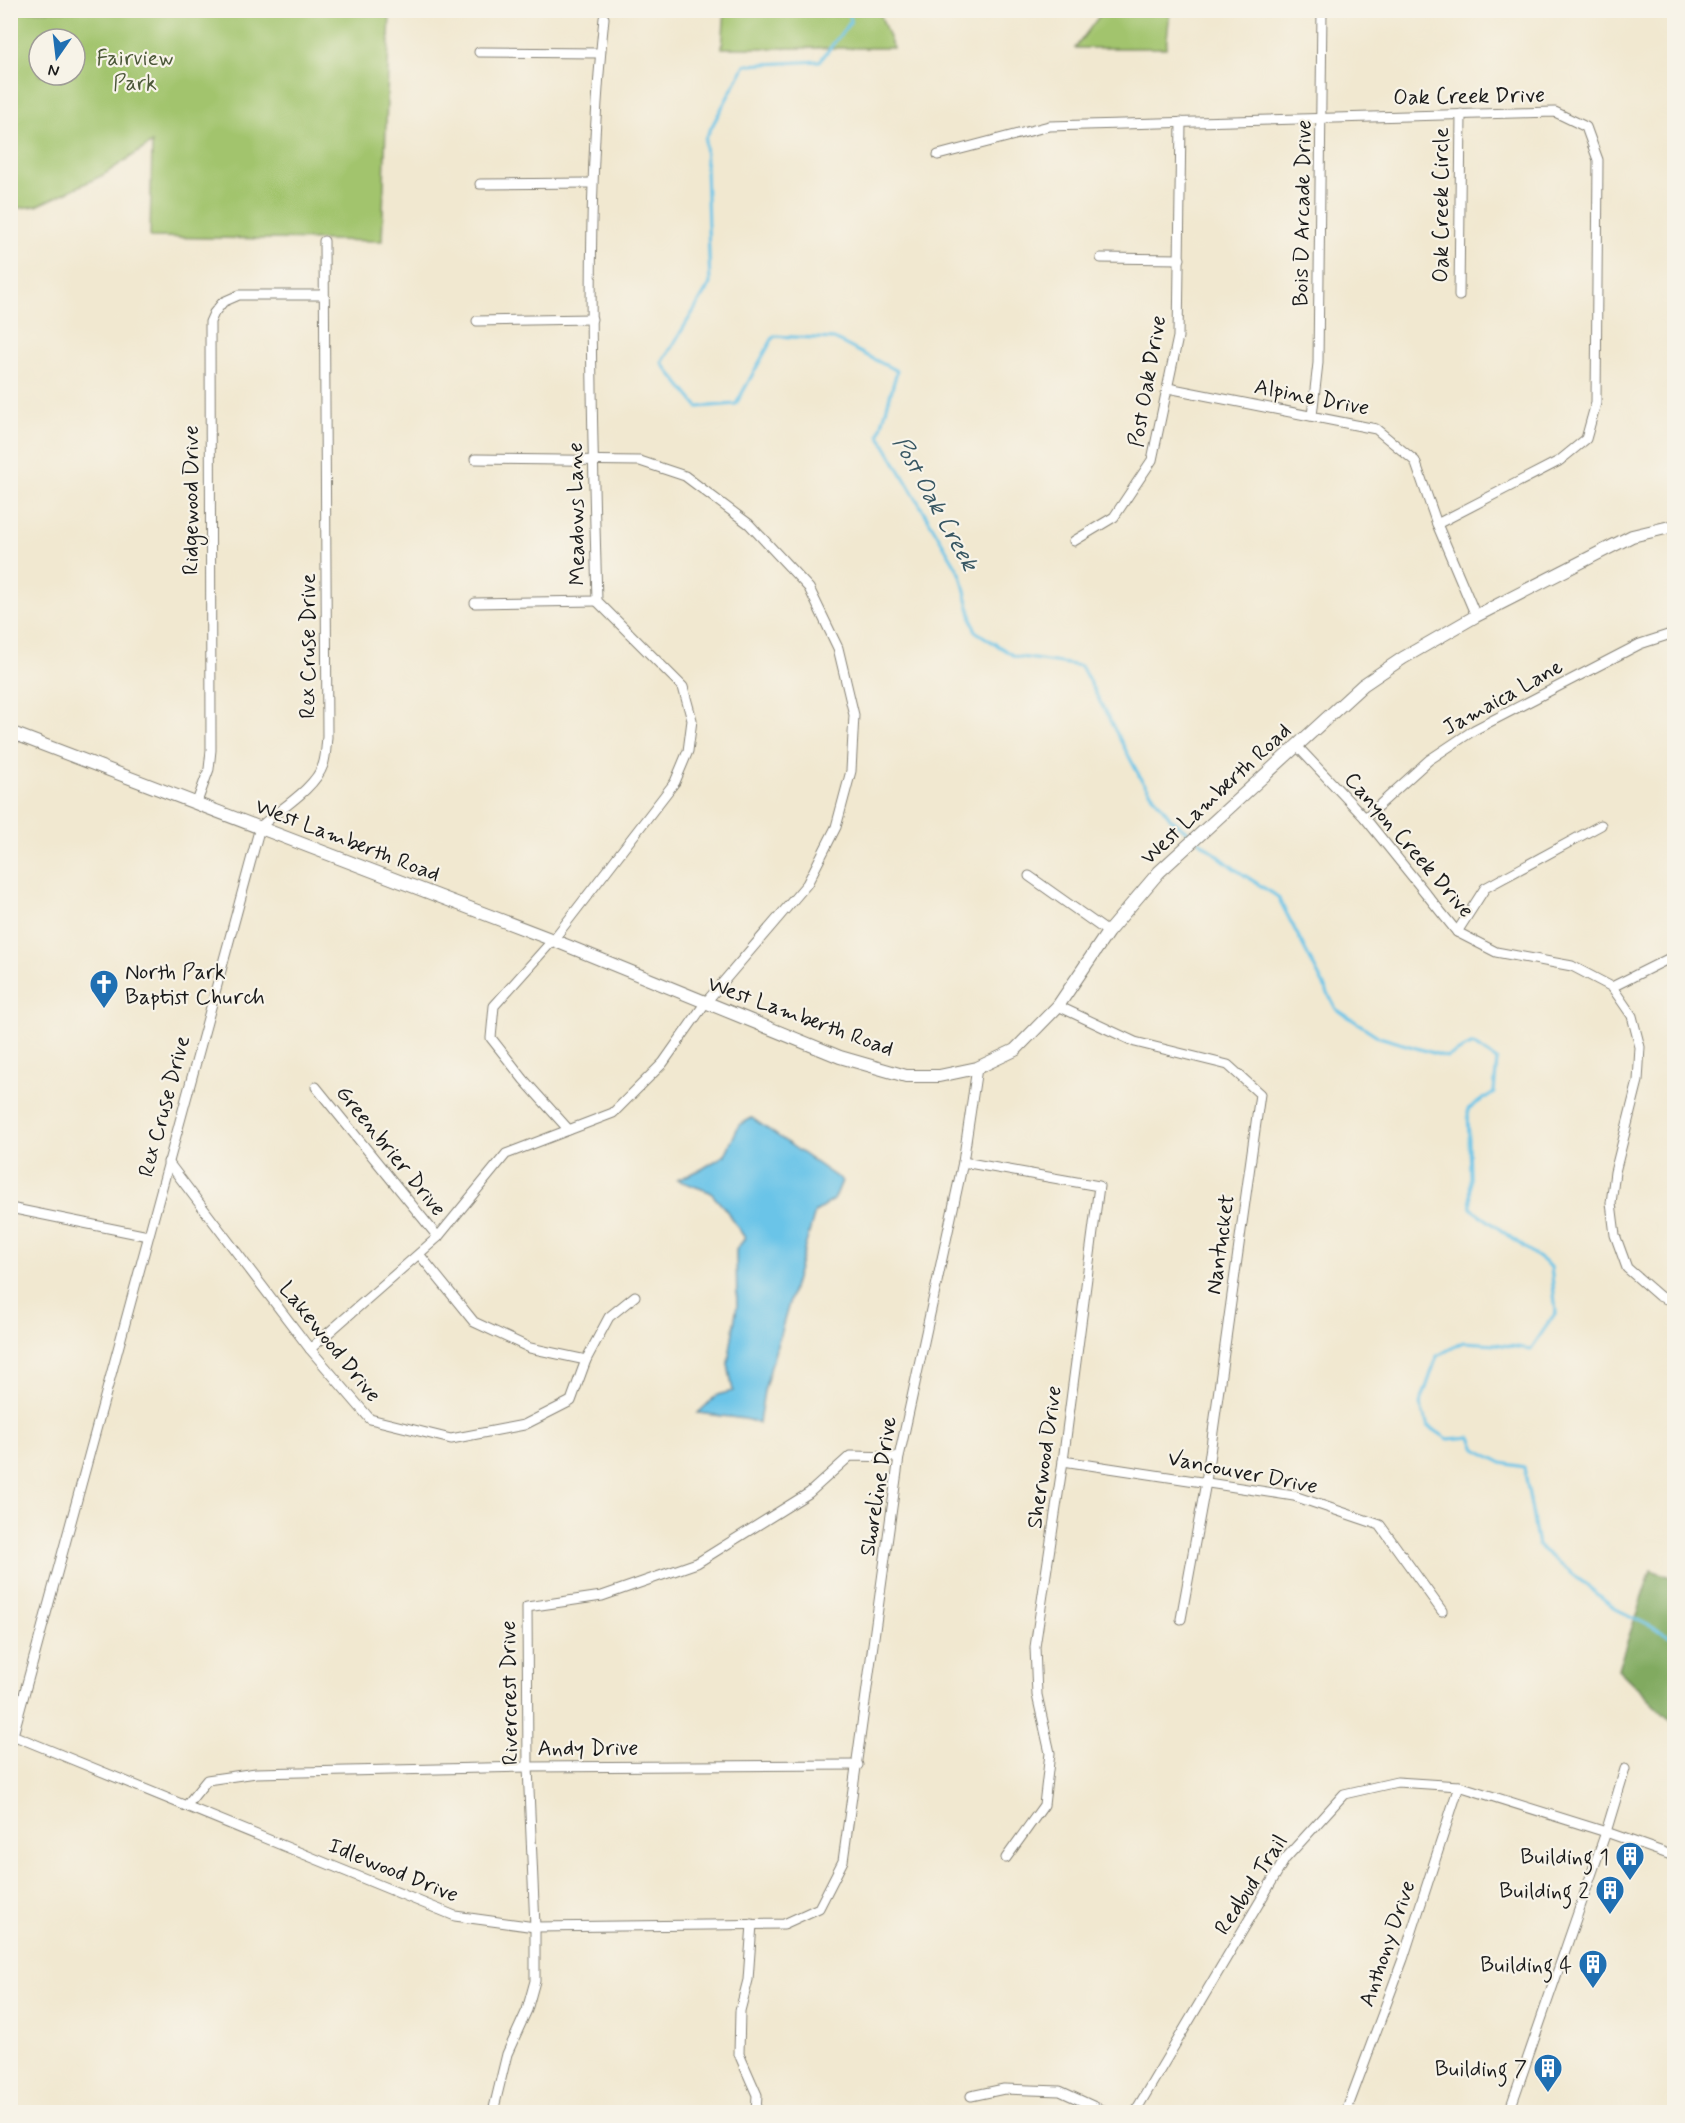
<svg xmlns="http://www.w3.org/2000/svg" width="1685" height="2123" font-family="Mynerve,sans-serif">
  <style>
    .green { fill: #a2c46d; stroke: #5f7044; stroke-width: 1.5; fill-rule: evenodd }
    .forest { fill: #81aa60; stroke: #4e633e; stroke-width: 1.5 }
    .water { fill: #6bc4e8; stroke: #447082; stroke-width: 1.5 }
    .lines { fill: none; stroke-linecap: round; stroke-linejoin: round }
    .stream { stroke: #6bc4e8; stroke-width: 3 }
    .street-casing { stroke: #868276; stroke-width: 11 }
    .secondary-casing { stroke: #868276; stroke-width: 14 }
    .street { stroke: #fff; stroke-width: 9 }
    .secondary { stroke: #fff; stroke-width: 12 }
    .labels { text-anchor: middle; stroke-width: 4.5; stroke-linejoin: round; paint-order: stroke }
    .park-label { font-size: 22px; fill: #4b5738; stroke: #f7f3e8 }
    .street-label { font-size: 22px; fill: #1c1c1c; stroke: #f7f3e8 }
    .poi-label { font-size: 22px; fill: #1c1c1c; stroke: #f7f3e8; text-anchor: end }
    .water-label { font-size: 24px; font-style: italic; fill: #385763; stroke: #f7f3e8 }
  </style>
  <rect width="100%" height="100%" fill="#f7f3e8"/>
  <filter id="ink" filterUnits="userSpaceOnUse"><feTurbulence type="fractalNoise" baseFrequency=".0167" numOctaves="2"/><feDisplacementMap in="SourceGraphic" scale="12" xChannelSelector="R" yChannelSelector="G"/><feConvolveMatrix kernelMatrix="1 2 1 2 8 2 1 2 1" color-interpolation-filters="sRGB"/></filter>
  <filter id="wash" filterUnits="userSpaceOnUse"><feTurbulence type="fractalNoise" baseFrequency=".008" numOctaves="4" result="noise"/><feDisplacementMap in="SourceGraphic" scale="24" xChannelSelector="R" yChannelSelector="G"/><feGaussianBlur stdDeviation="1.35" result="paint"/><feColorMatrix in="noise" values="0 0 0 0 0 0 0 0 0 0 0 0 0 0 0 0 0 1.4 0 .05"/><feComposite in="paint" operator="in"/></filter>
  <g filter="url(#wash)">
    <rect width="100%" height="100%" fill="#f1e8d0"/>
    <!-- green -->
    <g class="green">
      <polygon points="725,10 879,11 893,48 722,48"/>
      <path d="M11,11H390L382,241L150,237L152,143L103,175L37,206L11,209ZM39,39H75V75H39Z"/>
      <polygon points="1103,11 1170,11 1166,48 1075,48"/>
    </g>
    <!-- forest -->
    <polygon class="forest" points="1651,1570 1674,1578 1674,1724 1618,1669"/>
    <!-- water -->
    <polygon class="water" points="752,1118 842,1181 834,1200 815,1212 764,1391 759,1423 745,1419 698,1413 717,1395 733,1391 728,1364 737,1305 736,1250 745,1238 726,1210 710,1192 677,1180 702,1169 725,1155 739,1125"/>
    <g class="lines">
      <!-- stream -->
      <g class="stream">
        <polyline points="849,10 851,21 820,61 745,65 705,139 710,284 662,363 698,407 736,404 774,336 834,339 897,371 879,435 961,575 975,631 1014,656 1081,666 1141,779 1171,819 1193,836"/>
        <polyline points="1198,840 1235,869 1278,897 1336,1009 1379,1037 1447,1057 1473,1044 1497,1060 1494,1092 1468,1109 1471,1208 1551,1267 1556,1312 1531,1349 1496,1344 1463,1342 1437,1356 1420,1405 1428,1426 1448,1439 1471,1437 1476,1449 1502,1463 1524,1467 1538,1546 1616,1609 1674,1638"/>
      </g>
    </g>
  </g>
  <g filter="url(#ink)">
    <g class="lines">
      <!-- street casing -->
      <g class="street-casing">
        <g id="street">
          <polyline points="479,52 600,53"/>
          <polyline points="938,155 1049,126 1555,112 1586,127 1598,160 1596,403 1586,439 1559,461 1437,524"/>
          <polyline points="480,184 592,183"/>
          <polyline points="1101,258 1180,259"/>
          <polyline points="1459,296 1461,114"/>
          <polyline points="477,321 592,319"/>
          <polyline points="1168,388 1376,429 1415,461 1437,524 1476,616"/>
          <polyline points="1312,416 1318,363 1322,10"/>
          <polyline points="1074,541 1114,517 1152,460 1178,337 1181,122"/>
          <polyline points="475,603 597,601"/>
          <polyline points="1297,746 1365,818 1457,932 1496,952 1572,966 1612,987 1632,1016 1640,1047 1638,1081 1615,1172 1611,1203 1615,1235 1627,1268 1659,1296 1674,1302"/>
          <polyline points="197,802 209,769 211,750 210,322 214,313 223,302 239,295 323,295"/>
          <polyline points="1365,818 1429,760 1474,730 1640,644 1674,633"/>
          <polyline points="1029,876 1108,932"/>
          <polyline points="1457,932 1485,888 1601,825"/>
          <polyline points="1612,987 1674,956"/>
          <polyline points="1058,1006 1135,1042 1228,1065 1260,1094 1206,1482 1181,1619"/>
          <polyline points="316,1087 438,1237"/>
          <path d="M569,1130L524,1080L491,1038L494,1006L553,940L675,782L688,751L692,720L683,687L597,601C592,407 584,211 604,18"/>
          <polyline points="168,1162 310,1349 370,1419 451,1439 524,1425 571,1401 586,1360 609,1317 635,1296"/>
          <polyline points="963,1162 1099,1186 1063,1461 1035,1647 1037,1695 1050,1753 1044,1805 1006,1858"/>
          <polyline points="10,1208 148,1236"/>
          <polyline points="419,1254 474,1322 530,1348 586,1360"/>
          <polyline points="310,1349 438,1237 506,1154 613,1113 663,1063 706,1002 807,884 836,827 851,771 854,715 838,648 809,588 749,524 685,476 640,461 475,459"/>
          <polyline points="1063,1461 1294,1496 1380,1525 1442,1611"/>
          <polyline points="10,1734 455,1916 535,1927 784,1924 819,1908 843,1861 899,1457 963,1162 977,1068"/>
          <path d="M10,1746L260,827C278,810 315,789 323,765C326,757 326,746 327,737L324,241"/>
          <polyline points="186,1806 207,1780 256,1773 528,1767 858,1765"/>
          <polyline points="752,1924 748,1980 740,2011 739,2054 757,2095 756,2112"/>
          <polyline points="971,2096 1004,2089 1060,2091 1106,2112"/>
          <polyline points="493,2112 507,2054 527,2010 535,1981 535,1927 528,1767 527,1607 602,1596 697,1563 809,1493 850,1456 899,1457"/>
          <polyline points="1135,2112 1285,1859 1344,1794 1397,1782 1459,1786 1606,1832 1674,1856"/>
          <polyline points="1346,2112 1403,1959 1459,1786"/>
          <polyline points="1509,2112 1606,1832 1625,1769"/>
        </g>
      </g>
      <!-- secondary casing -->
      <g class="secondary-casing">
        <polyline id="secondary" points="10,732 553,940 840,1057 906,1076 939,1076 977,1068 1015,1050 1058,1006 1108,932 1159,872 1363,685 1403,658 1476,616 1632,536 1674,526"/>
      </g>
      <!-- street -->
      <use href="#street" class="street"/>
      <!-- secondary -->
      <use href="#secondary" class="secondary"/>
    </g>
  </g>
  <!-- icons -->
  <defs>
    <g id="church-pin" transform="scale(1.5)"><path d="M0 17L-7.5 6A9.5 9.5 0 1 1 7.5 6Z" fill="#1f6fb2" stroke="#f7f3e8"/><path d="M-1.2-6h2.4v3.5h3.3v2.4h-3.3V6h-2.4V-.1h-3.3v-2.4h3.3Z" fill="#fff"/></g>
    <g id="building-pin" transform="scale(1.5)"><path d="M0 17L-7.5 6A9.5 9.5 0 1 1 7.5 6Z" fill="#1f6fb2" stroke="#f7f3e8"/><path d="M-4-6H4V6H1V3H-1V6H-4ZM-2.5-4.3h1.7v1.8h-1.7ZM.8-4.3h1.7v1.8H.8ZM-2.5-1h1.7V.8h-1.7ZM.8-1h1.7V.8H.8Z" fill="#fff"/></g>
  </defs>
  <g fill-rule="evenodd">
    <use href="#church-pin" x="104" y="984"/>
    <use href="#building-pin" x="1630" y="1856"/>
    <use href="#building-pin" x="1610" y="1890"/>
    <use href="#building-pin" x="1593" y="1964"/>
    <use href="#building-pin" x="1548" y="2068"/>
  </g>
  <g class="labels">
    <!-- park labels -->
    <g class="park-label">
      <text x="135" y="65">Fairview<tspan x="135" dy="25">Park</tspan></text>
    </g>
    <!-- street labels -->
    <g class="street-label">
      <text transform="translate(1469 95) rotate(-1)" y="8">Oak Creek Drive</text>
      <text transform="translate(1440 205) rotate(-90)" y="8">Oak Creek Circle</text>
      <text transform="translate(1301 213) rotate(-89)" y="8">Bois D Arcade Drive</text>
      <text transform="translate(1146 381) rotate(-80)" y="8">Post Oak Drive</text>
      <text transform="translate(1312 396) rotate(11)" y="8">Alpine Drive</text>
      <text transform="translate(190 500) rotate(-90)" y="8">Ridgewood Drive</text>
      <text transform="translate(575 514) rotate(-91)" y="8">Meadows Lane</text>
      <text transform="translate(307 646) rotate(-90)" y="8">Rex Cruse Drive</text>
      <text transform="translate(1502 696) rotate(-29)" y="8">Jamaica Lane</text>
      <text transform="translate(1215 793) rotate(-43)" y="8">West Lamberth Road</text>
      <text transform="translate(348 839) rotate(21)" y="8">West Lamberth Road</text>
      <text transform="translate(1410 844) rotate(49)" y="8">Canyon Creek Drive</text>
      <text transform="translate(801 1015) rotate(20)" y="8">West Lamberth Road</text>
      <text transform="translate(163 1106) rotate(-75)" y="8">Rex Cruse Drive</text>
      <text transform="translate(392 1150) rotate(51)" y="8">Greenbrier Drive</text>
      <text transform="translate(1219 1244) rotate(-82)" y="8">Nantucket</text>
      <text transform="translate(331 1341) rotate(51)" y="8">Lakewood Drive</text>
      <text transform="translate(1043 1457) rotate(-82)" y="8">Sherwood Drive</text>
      <text transform="translate(1243 1471) rotate(11)" y="8">Vancouver Drive</text>
      <text transform="translate(877 1486) rotate(-81)" y="8">Shoreline Drive</text>
      <text transform="translate(508 1693) rotate(-91)" y="8">Rivercrest Drive</text>
      <text x="588" y="1755">Andy Drive</text>
      <text transform="translate(394 1869) rotate(22)" y="8">Idlewood Drive</text>
      <text transform="translate(1250 1884) rotate(-57)" y="8">Redbud Trail</text>
      <text transform="translate(1386 1943) rotate(-71)" y="8">Anthony Drive</text>
    </g>
    <!-- poi labels -->
    <g class="poi-label">
      <text x="125" y="979" text-anchor="start">North Park<tspan x="125" dy="25">Baptist Church</tspan></text>
      <text x="1609" y="1864">Building 1</text>
      <text x="1589" y="1898">Building 2</text>
      <text x="1572" y="1972">Building 4</text>
      <text x="1527" y="2076">Building 7</text>
    </g>
    <!-- water labels -->
    <g class="water-label">
      <text transform="translate(936 503) rotate(61)" y="8">Post Oak Creek</text>
    </g>
  </g>
  <!-- margin -->
  <rect width="1685" height="2123" fill="none" stroke="#f7f3e8" stroke-width="36"/>
  <!-- north arrow -->
  <g transform="translate(57 57) rotate(194)"><circle r="28" fill="#f7f3e8" stroke="#9f9d96" stroke-width="1.5"/>
  <path d="M0-4.5L10 22L0 15L-10 22Z" fill="#1f6fb2"/>
  <text y="-9" font-size="16" font-weight="bold" text-anchor="middle" fill="#1c1c1c">N</text>
  </g>
</svg>
